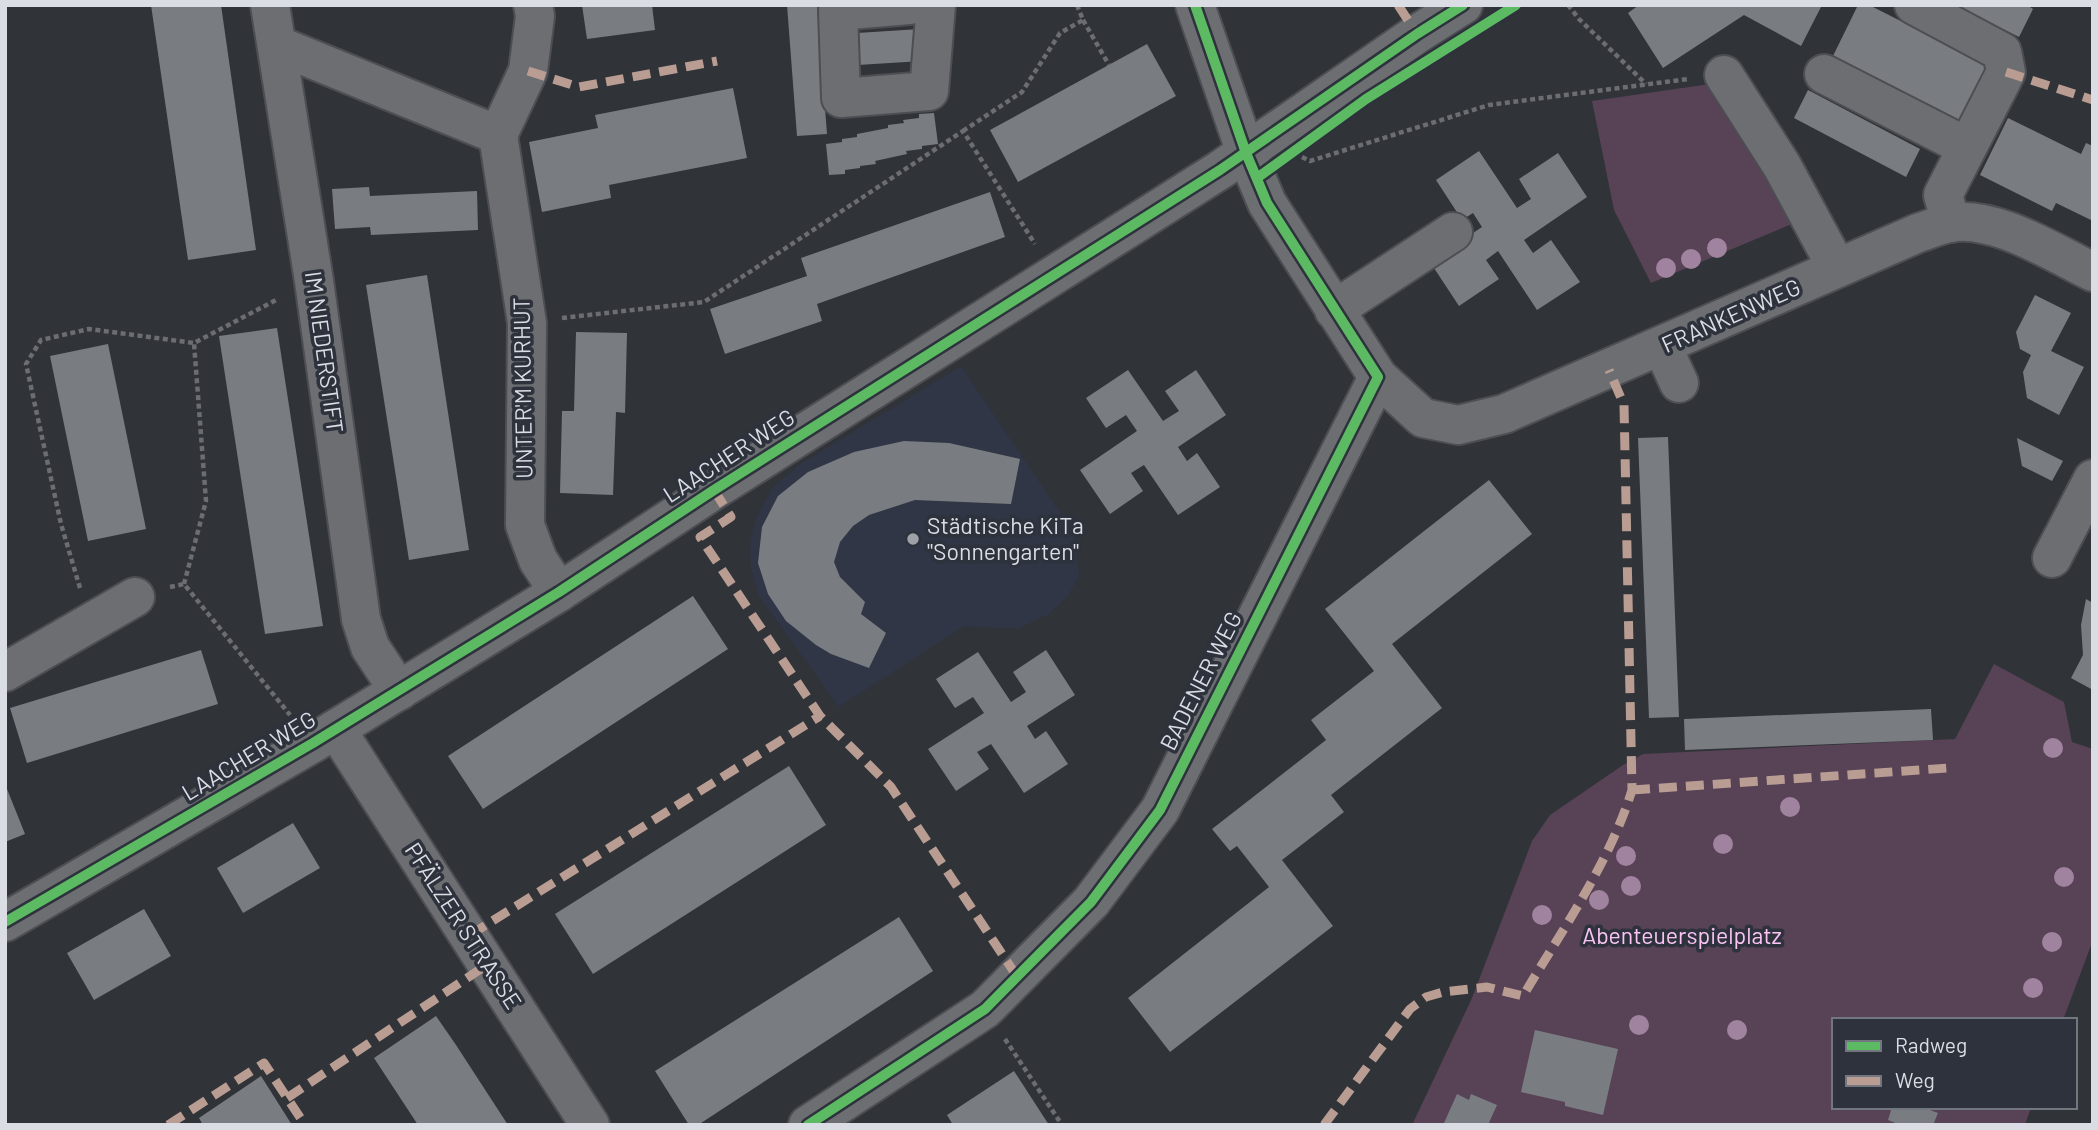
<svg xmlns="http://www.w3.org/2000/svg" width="2098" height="1130" font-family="Barlow,sans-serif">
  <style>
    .built { fill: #303645 }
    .green { fill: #584256 }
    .building { fill: #797d81 }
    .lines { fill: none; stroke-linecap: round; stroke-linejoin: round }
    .minor-casing { stroke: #4c4e53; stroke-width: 42 }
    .path { stroke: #6b6d71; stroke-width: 4.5; stroke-dasharray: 5 3.5; stroke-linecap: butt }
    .minor { stroke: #6c6e72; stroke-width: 38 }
    .quiet { stroke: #b99d93; stroke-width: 9; stroke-dasharray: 18 9; stroke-linecap: butt }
    .cycleway-casing { stroke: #2d323c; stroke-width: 15 }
    .cycleway { stroke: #5cba63; stroke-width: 10 }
    .tree { fill: #a0839f }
    .poi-dot { fill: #9ea2a8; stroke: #2d323c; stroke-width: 2.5 }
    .labels { text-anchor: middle; stroke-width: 7; stroke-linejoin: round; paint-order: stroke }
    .street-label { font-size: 23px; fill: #dadde4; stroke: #2d323c }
    .poi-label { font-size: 23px; fill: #dadde4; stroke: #2d323c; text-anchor: start }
    .park-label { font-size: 23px; fill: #fbc4f4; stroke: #2d323c }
  </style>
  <rect width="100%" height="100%" fill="#303338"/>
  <!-- built -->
  <polygon class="built" points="961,366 1075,535 1079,576 1068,596 1049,614 1018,629 964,626 839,707 759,596 751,570 750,542 757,516 773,487 802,463"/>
  <!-- green -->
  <g class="green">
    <polygon points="1717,83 1799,221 1651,283 1614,210 1592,101"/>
    <polygon points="1994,664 2064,702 2072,742 2093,749 2093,940 2063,1020 1834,1020 1834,1107 2031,1107 2025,1125 1423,1125 1413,1123 1472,998 1532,841 1550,815 1623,765 1643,754 1955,739"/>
  </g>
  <!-- building -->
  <g class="building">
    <polygon points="151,5 221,5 256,250 188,260"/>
    <polygon points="582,5 652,5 655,30 587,39"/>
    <polygon points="787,5 817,5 827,134 797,136"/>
    <polygon points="1639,5 1822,5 1801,46 1744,15 1663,68 1628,13"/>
    <polygon points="1858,5 1869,5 1988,65 1959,122 1832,58"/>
    <polygon points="1955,5 2027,5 2033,9 2019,37"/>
    <polygon points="920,29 922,61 858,65 857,33"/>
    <polygon points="1147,44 1176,96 1018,182 990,130"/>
    <polygon points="733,88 747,158 609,185 611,198 542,212 529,142 598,128 595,115"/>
    <polygon points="1808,90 1920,149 1906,177 1794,118"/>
    <polygon points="934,113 938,144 922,146 922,149 906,151 907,154 875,161 876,164 860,166 860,168 845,170 845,174 829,175 826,144 842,142 842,139 857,137 857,134 888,128 888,125 904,123 903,120 919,118 919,114"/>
    <polygon points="2008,118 2081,154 2086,143 2093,146 2093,221 2056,203 2052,211 1980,175"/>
    <polygon points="1479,151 1517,208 1531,199 1519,179 1558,153 1587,197 1524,240 1533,253 1551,240 1580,282 1537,310 1498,251 1486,260 1499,279 1459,306 1430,262 1482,227 1473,213 1462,220 1436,180"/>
    <polygon points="369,187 370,196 477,191 478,230 371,235 370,227 335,229 332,189"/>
    <polygon points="990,192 1005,237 817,304 822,321 725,354 710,309 807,276 801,258"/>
    <polygon points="427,275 469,550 409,560 366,285"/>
    <polygon points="2035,295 2071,313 2051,351 2084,367 2059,415 2027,398 2023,372 2031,355 2020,349 2016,332"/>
    <polygon points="277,328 323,626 265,634 219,336"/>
    <polygon points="576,332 627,333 625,413 616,412 613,495 560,493 562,411 574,411"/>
    <polygon points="108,344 146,529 88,541 50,356"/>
    <polygon points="1128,370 1163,421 1179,411 1165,391 1196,370 1226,415 1178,447 1187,461 1197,453 1220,487 1178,515 1144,465 1131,473 1143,491 1110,514 1080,470 1137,431 1126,415 1106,428 1086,398"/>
    <polygon points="1668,437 1679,717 1649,718 1638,438"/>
    <polygon points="2017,438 2063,461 2052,481 2022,466"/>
    <polygon points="904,441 949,443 1020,459 1011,504 915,500 869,515 853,526 840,542 834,562 840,577 865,602 861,614 886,633 869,668 831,654 816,645 786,621 768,594 758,563 762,527 778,496 808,472 854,452"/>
    <polygon points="1489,480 1532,534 1392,644 1442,708 1331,795 1344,812 1282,860 1333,926 1170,1052 1128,998 1269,887 1237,846 1230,851 1212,829 1326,740 1311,720 1374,671 1325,609"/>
    <polygon points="693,596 728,649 483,809 448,756"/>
    <polygon points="2086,599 2093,603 2093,690 2071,678 2083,655 2081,625"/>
    <polygon points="201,650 218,704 27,763 10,708"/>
    <polygon points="1046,650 1075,695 1027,726 1035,739 1046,731 1068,764 1024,793 991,744 977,752 989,769 956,791 928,749 984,713 973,697 955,708 936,679 978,652 1011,702 1026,692 1013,672"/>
    <polygon points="1931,709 1933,740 1685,750 1684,719"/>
    <polygon points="789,766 826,825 593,974 555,914"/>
    <polygon points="5,784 25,834 5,842"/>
    <polygon points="293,823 320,868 243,913 217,868"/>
    <polygon points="144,909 171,956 94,1000 67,953"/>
    <polygon points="899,917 933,971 698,1125 689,1125 655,1071"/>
    <polygon points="436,1016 456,1045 508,1125 418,1125 374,1058"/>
    <polygon points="1535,1030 1618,1049 1603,1115 1565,1106 1565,1102 1521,1092"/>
    <polygon points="1014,1071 1049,1125 953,1125 947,1115"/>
    <polygon points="261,1076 292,1125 203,1125 199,1118"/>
    <polygon points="1457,1094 1469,1100 1471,1094 1497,1105 1488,1125 1464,1125 1459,1123 1458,1125 1449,1125 1444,1123"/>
    <polygon points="1892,1107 1922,1107 1938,1113 1933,1125 1900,1125 1888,1120"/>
  </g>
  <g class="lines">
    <!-- minor casing -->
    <g class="minor-casing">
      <g id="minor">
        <polyline points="270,5 314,281 361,619 370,647 399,691"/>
        <polyline points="909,5 838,11 841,98 929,91 936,5"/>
        <polyline points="1914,5 2002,52 2006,72 1943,195 1951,223"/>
        <polyline points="277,45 498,135 528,71 535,16 533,5"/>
        <polyline points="1824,74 1967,147"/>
        <polyline points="1724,75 1782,166 1837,268"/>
        <polyline points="498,135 527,323 525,525 538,560 559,592"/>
        <polyline points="1334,310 1453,232"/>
        <polyline points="1662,346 1679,383"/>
        <path d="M1378,377L1423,418L1458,425L1504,414L1918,233C1928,230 1939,225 1949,223C1993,214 2054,253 2093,272"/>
        <polyline points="2052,558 2093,479"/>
        <polyline points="5,672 135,597"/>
        <polyline points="336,729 590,1125"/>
        <polyline points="5,922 313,743 559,592 714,490 1220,170 1417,34 1463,5"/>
        <polyline points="808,1125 985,1009 1091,902 1160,810 1378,377 1267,203 1246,153 1195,5"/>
      </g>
    </g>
    <!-- path -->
    <g class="path">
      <polyline points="1568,5 1579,19 1646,84"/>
      <polyline points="1083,20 1109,65"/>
      <polyline points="963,131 1022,92 1060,33 1083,20 1077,5"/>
      <polyline points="1302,157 1310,161 1489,105 1688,79"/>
      <polyline points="562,318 704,302 963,131 1035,244"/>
      <polyline points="184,584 206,501 194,343 278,299"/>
      <polyline points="170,587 184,584 290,715"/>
      <polyline points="80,588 61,524 26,364 41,340 89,329 194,343"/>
      <polyline points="1005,1039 1062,1125"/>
    </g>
    <!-- minor -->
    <use href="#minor" class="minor"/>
    <!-- quiet -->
    <g class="quiet">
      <polyline points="1398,5 1417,34"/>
      <polyline points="528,71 579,87 717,61"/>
      <polyline points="2006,72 2093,100"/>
      <polyline points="714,490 731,517 700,537 820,716 891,787 1018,978"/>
      <polyline points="1632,790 1948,768"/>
      <polyline points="470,935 820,716"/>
      <polyline points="287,1098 488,964"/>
      <polyline points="168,1125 264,1063 305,1125"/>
      <path d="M1324,1125L1410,1009L1426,997L1443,992L1487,987L1523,996C1562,930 1609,864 1632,790L1624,405L1609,370"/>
    </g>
    <!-- cycleway casing -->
    <g class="cycleway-casing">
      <g id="cycleway">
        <polyline points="1257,178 1366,99 1516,5"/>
        <polyline points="5,922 313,743 559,592 714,490 1220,170 1417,34 1463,5"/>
        <polyline points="808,1125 985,1009 1091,902 1160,810 1378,377 1267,203 1246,153 1195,5"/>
      </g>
    </g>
    <!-- cycleway -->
    <use href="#cycleway" class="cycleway"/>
  </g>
  <!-- trees -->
  <g class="tree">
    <circle cx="1717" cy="248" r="10"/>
    <circle cx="1691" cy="259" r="10"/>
    <circle cx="1666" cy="268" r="10"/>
    <circle cx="2053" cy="748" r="10"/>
    <circle cx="1790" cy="807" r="10"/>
    <circle cx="1723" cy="844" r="10"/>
    <circle cx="1626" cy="856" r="10"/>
    <circle cx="2064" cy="877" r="10"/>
    <circle cx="1631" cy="886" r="10"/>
    <circle cx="1599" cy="900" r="10"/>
    <circle cx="1542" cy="915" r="10"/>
    <circle cx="2052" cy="942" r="10"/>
    <circle cx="2033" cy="988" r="10"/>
    <circle cx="1639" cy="1025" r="10"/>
    <circle cx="1737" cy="1030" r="10"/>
  </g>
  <!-- markers -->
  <circle class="poi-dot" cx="913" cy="539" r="7"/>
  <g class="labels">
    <!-- street labels -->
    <g class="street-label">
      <text transform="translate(1731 316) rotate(-24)" y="8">FRANKENWEG</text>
      <text transform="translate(324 352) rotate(82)" y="8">IM NIEDERSTIFT</text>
      <text transform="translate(523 388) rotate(-91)" y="8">UNTER'M KURHUT</text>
      <text transform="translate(729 456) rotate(-33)" y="8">LAACHER WEG</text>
      <text transform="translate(1201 681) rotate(-63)" y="8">BADENER WEG</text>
      <text transform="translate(249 756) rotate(-31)" y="8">LAACHER WEG</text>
      <text transform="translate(463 926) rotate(57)" y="8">PFÄLZER STRASSE</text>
    </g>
    <!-- poi labels -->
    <g class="poi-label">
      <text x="927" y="534">Städtische KiTa<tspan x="927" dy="26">"Sonnengarten"</tspan></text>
    </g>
    <!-- park labels -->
    <g class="park-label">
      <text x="1682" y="944">Abenteuerspielplatz</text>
    </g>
  </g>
  <!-- border -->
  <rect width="2098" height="1130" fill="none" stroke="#dadde4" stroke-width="14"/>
  <!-- legend -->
  <rect x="1832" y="1018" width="245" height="91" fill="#2d323c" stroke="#72767f" stroke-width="2"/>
  <rect x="1846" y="1041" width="35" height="10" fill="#5cba63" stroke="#72767f" stroke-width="2"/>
  <text x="1895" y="1053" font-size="21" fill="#dadde4">Radweg</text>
  <rect x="1846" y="1076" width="35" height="10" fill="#b99d93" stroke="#72767f" stroke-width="2"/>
  <text x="1895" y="1088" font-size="21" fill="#dadde4">Weg</text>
</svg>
